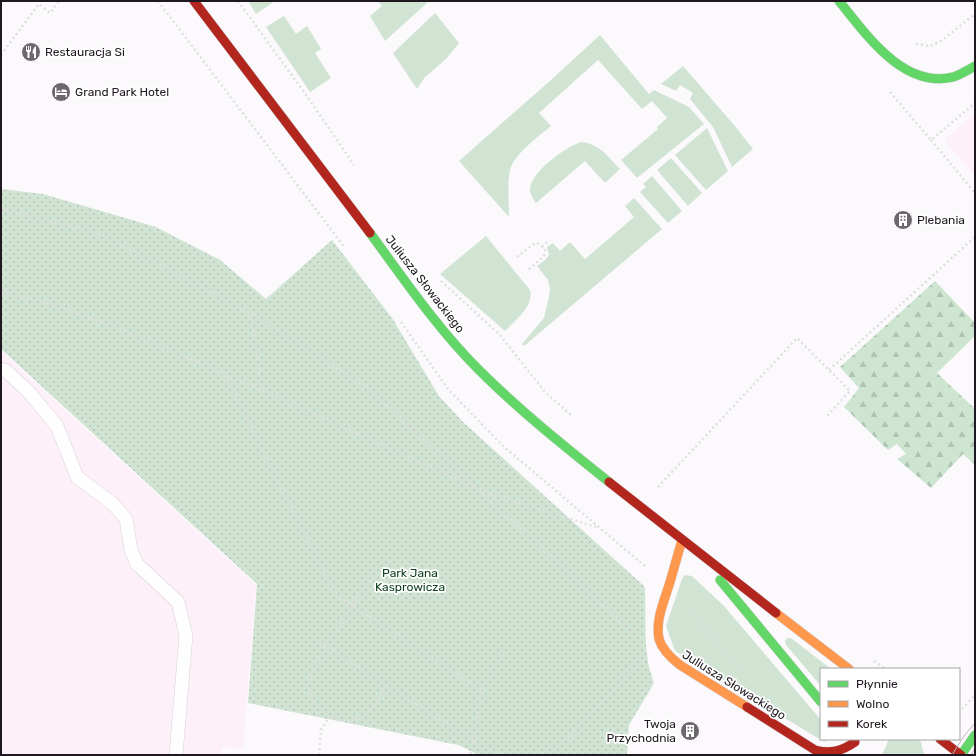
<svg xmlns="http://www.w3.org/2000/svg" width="976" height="756" font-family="Rubik,sans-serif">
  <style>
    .education { fill: #fdf0f9 }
    .grass { fill: #d1e4d4 }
    .forest { fill: url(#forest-firs) }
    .park { fill: url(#park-dots) }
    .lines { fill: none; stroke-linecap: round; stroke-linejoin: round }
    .lane-casing { stroke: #d7d3d8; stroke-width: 14 }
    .fast-casing { stroke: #d7d3d8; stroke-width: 10 }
    .slow-casing { stroke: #d7d3d8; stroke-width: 10 }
    .jam-casing { stroke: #d7d3d8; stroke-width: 10 }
    .path { stroke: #e0dfe0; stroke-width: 2.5; stroke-dasharray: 2 3; stroke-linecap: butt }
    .lane { stroke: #fefeff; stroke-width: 13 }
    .fast { stroke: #63d668; stroke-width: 9 }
    .slow { stroke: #ff974d; stroke-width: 9 }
    .jam { stroke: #b3261e; stroke-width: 9 }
    .tram { stroke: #bbbabb; stroke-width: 1 }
    .labels { text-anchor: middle; stroke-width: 3.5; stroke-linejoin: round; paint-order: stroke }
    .poi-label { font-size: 12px; fill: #1f1820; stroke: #fff; text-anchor: start }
    .street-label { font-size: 12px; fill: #1f1820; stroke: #fff }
    .park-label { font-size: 12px; fill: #093d1a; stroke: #fff }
  </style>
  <defs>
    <pattern id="forest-firs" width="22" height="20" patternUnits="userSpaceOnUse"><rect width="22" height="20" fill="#cde5d1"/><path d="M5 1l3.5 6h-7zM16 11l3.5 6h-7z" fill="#b0c4b3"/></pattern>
    <pattern id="park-dots" width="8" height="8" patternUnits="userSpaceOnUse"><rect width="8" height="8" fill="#d1e4d4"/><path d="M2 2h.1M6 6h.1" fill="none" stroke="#b3c3b6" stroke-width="1.8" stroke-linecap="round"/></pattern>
  </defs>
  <rect width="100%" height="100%" fill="#fbf9fc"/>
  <!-- education -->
  <g class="education">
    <polygon points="975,113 975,176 944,140"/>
    <polygon points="1,351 256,585 243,749 222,747 221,755 1,755"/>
  </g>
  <!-- grass -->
  <g class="grass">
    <polygon points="248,1 275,1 256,14"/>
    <polygon points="378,1 425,1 427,3 385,41 370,16 382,6"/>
    <polygon points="435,13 459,43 446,59 425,77 417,89 393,53"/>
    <polygon points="284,16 296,34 307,26 321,49 315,53 331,78 310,92 266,27"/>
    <path d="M600,35L649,94L654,90L689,107L704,124L637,178L621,160L658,129L657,127L667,118L652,101L642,109L598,60L539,113L551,126C538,137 514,154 510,170C507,185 509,202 509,217L459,161L551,80Z"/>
    <polygon points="683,66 734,125 753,149 732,167 713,127 690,99 693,93 680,85 676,91 661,84"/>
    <polygon points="707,128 728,171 706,190 675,155"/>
    <path d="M582,142C601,145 607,156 620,169L605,183L585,161L536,203C533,199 530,194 530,189C531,172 566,146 582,142Z"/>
    <polygon points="671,158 702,193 688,206 657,170"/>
    <polygon points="652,176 682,211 668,223 640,192 646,187 643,184"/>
    <polygon points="634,198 662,229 524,346 522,344 544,318 549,297 550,289 548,280 537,266 545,260 549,255 547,247 553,243 560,251 570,242 585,259 634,217 625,206"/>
    <path d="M486,236L530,290C534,306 516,320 505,331L440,274Z"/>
    <polygon points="684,575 692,576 724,606 821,720 821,739 829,739 824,742 675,651 666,626 682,579"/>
    <polygon points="787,638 791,638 831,669 821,669 821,686 786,645 785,641"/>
    <polygon points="889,739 917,739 921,742 924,755 882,755"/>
  </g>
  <!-- forest -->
  <polygon class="forest" points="935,281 975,323 975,336 937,373 975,409 975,465 963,454 931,488 897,459 906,454 897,444 888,450 844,407 859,388 840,367"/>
  <!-- park -->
  <path class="park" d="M1,189L43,194L156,227L220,260L266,299L332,240L392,318L439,396L462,421L645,587C646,612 644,638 648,662C649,669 652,676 654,683L629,725L627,755H478L463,747L458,745L248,703L257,584L1,349Z"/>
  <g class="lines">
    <!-- lane casing -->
    <g class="lane-casing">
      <polyline id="lane" points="1,369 5,370 28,391 57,426 77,477 113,504 126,519 131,550 137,564 178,602 186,635 176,755"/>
    </g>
    <!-- fast casing -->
    <g class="fast-casing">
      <g id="fast">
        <path d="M839,1C866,34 903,89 953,77C960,75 968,70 975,66"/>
        <path d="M370,233C404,279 437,328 478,369C519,410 564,446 609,482"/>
        <polyline points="720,580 821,702"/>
        <polyline points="961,755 975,735"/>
      </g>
    </g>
    <!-- slow casing -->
    <g class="slow-casing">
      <g id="slow">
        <path d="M682,540C678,554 674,568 670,582C665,599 655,620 659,639C662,650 671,658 680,665L747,707"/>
        <polyline points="776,613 849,669"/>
      </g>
    </g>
    <!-- jam casing -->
    <g class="jam-casing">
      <g id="jam">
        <polyline points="194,1 370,233"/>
        <polyline points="609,482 776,613"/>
        <path d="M747,707L815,750C831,754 842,751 855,742"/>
        <polyline points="940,739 961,755"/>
      </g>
    </g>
    <!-- path -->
    <g class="path">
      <polyline points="158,1 345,248"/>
      <polyline points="238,1 304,92 354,165"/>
      <polyline points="916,44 930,46 941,41 975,14"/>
      <polyline points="1,55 39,4 50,13 59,1"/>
      <polyline points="890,92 931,140 975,103"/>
      <polyline points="931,140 975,193"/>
      <polyline points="1,208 102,235 251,313 372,391 476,488"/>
      <polyline points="542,247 550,240"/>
      <polyline points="517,257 535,243 540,244 545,250 544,256 528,270"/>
      <polyline points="441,281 500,335 545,392 572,416"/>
      <polyline points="1,293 55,305 128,332 262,390 478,489 632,632"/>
      <polyline points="251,314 262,390"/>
      <polyline points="401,322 448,389 503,446 646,567"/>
      <polyline points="829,370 975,237"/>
      <polyline points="226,376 274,474 336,595 481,690 475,742 486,748 501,755"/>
      <polyline points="658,487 797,338 850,391 827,416"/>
      <polyline points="480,490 599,528"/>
      <path d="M374,571L312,670C310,680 308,690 313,700C321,722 354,728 370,711C377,705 381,693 386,685"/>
      <polyline points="689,610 740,670"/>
      <polyline points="316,640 475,742 470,755"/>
      <polyline points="874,661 885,669"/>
      <polyline points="481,690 504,653"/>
      <polyline points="962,709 975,695"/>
      <polyline points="319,755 321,730 329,717"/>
      <polyline points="538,755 552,749 571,736 640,661"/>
    </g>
    <!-- lane -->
    <use href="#lane" class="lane"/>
    <!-- fast -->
    <use href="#fast" class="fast"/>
    <!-- slow -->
    <use href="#slow" class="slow"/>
    <!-- jam -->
    <use href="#jam" class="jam"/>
    <!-- tram -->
    <g class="tram">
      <polyline points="952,755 964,736 975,723"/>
      <polyline points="971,755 975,748"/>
    </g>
  </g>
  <!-- icons -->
  <defs>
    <g id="restaurant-disc" transform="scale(1)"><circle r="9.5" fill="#6c676d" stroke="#fff"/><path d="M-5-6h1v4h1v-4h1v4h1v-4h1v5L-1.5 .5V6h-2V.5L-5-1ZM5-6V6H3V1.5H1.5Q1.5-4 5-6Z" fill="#fff"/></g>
    <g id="hotel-disc" transform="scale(1)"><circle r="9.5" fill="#6c676d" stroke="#fff"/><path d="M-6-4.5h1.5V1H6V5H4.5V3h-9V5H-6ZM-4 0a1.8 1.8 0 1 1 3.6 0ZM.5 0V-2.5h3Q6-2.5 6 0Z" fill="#fff"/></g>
    <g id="building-disc" transform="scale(1)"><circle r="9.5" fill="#6c676d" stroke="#fff"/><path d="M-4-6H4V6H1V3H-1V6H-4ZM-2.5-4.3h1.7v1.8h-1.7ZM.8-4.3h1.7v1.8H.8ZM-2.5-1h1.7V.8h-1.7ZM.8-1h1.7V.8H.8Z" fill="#fff"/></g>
  </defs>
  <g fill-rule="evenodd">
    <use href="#restaurant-disc" x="31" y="52"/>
    <use href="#hotel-disc" x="61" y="92"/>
    <use href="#building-disc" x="903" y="220"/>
    <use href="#building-disc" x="690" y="731"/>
  </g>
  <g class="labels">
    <!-- poi labels -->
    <g class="poi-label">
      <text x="45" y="56">Restauracja Si</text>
      <text x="75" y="96">Grand Park Hotel</text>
      <text x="917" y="224">Plebania</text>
      <text x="676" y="728" text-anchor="end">Twoja<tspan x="676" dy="14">Przychodnia</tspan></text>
    </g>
    <!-- street labels -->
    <g class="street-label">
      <text transform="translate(425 284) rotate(52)" y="4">Juliusza Słowackiego</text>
      <text transform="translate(734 685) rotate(32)" y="4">Juliusza Słowackiego</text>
    </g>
    <!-- park labels -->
    <g class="park-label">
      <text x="410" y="577">Park Jana<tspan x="410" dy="14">Kasprowicza</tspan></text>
    </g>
  </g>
  <!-- border -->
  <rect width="976" height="756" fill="none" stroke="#1f1820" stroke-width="4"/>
  <!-- legend -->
  <rect x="820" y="668" width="140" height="72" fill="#ffffff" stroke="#a5a3a6"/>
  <rect x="828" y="681" width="20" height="6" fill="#63d668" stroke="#a5a3a6"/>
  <text x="856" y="688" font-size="12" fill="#1f1820">Płynnie</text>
  <rect x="828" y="701" width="20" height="6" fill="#ff974d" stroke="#a5a3a6"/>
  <text x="856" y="708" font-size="12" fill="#1f1820">Wolno</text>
  <rect x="828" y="721" width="20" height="6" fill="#b3261e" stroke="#a5a3a6"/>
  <text x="856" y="728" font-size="12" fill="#1f1820">Korek</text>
</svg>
